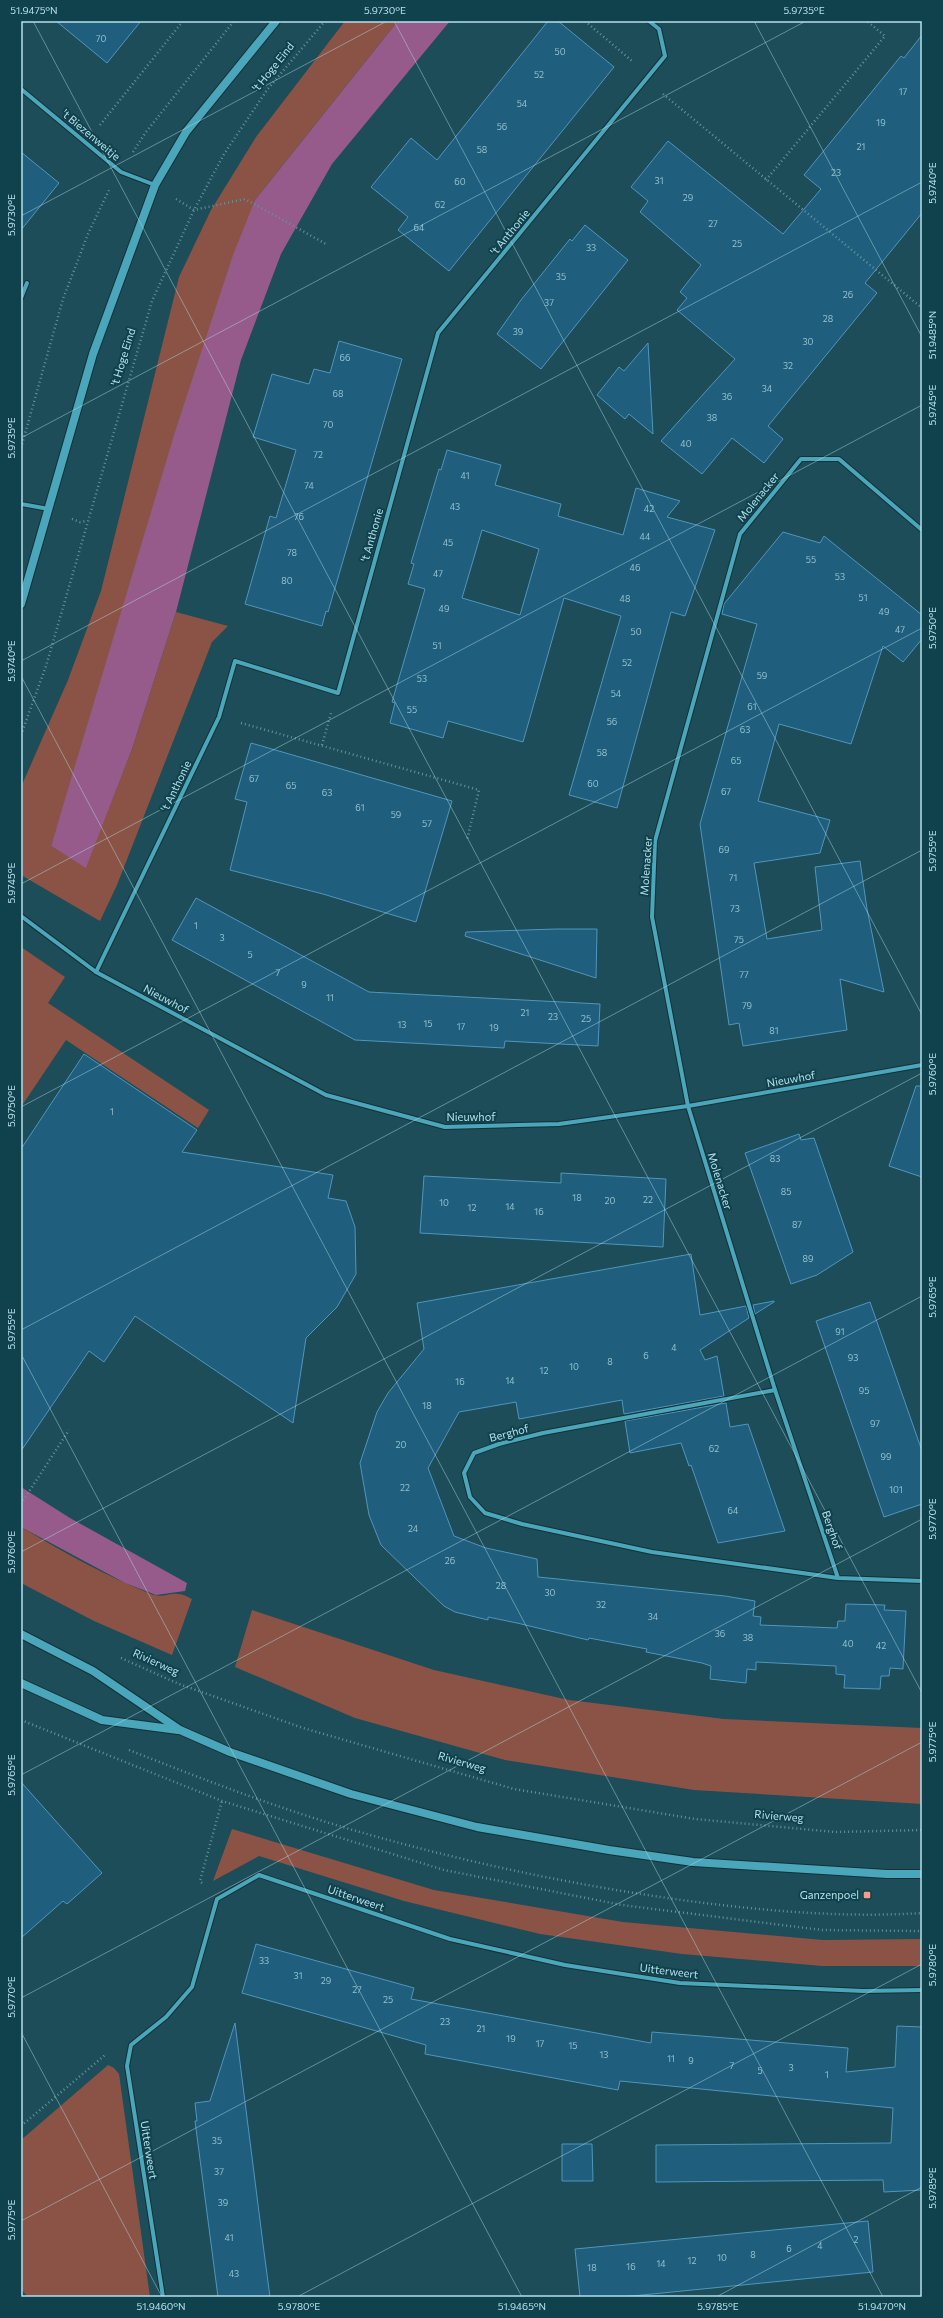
<svg xmlns="http://www.w3.org/2000/svg" width="943" height="2318" font-family="Commissioner,sans-serif">
  <style>
    .green { fill: #8b5345 }
    .water { fill: #965b8b }
    .building { fill: #1f5e7d; stroke: #5096bd; fill-rule: evenodd }
    .lines { fill: none; stroke-linecap: round; stroke-linejoin: round }
    .street-casing { stroke: #143137; stroke-width: 6 }
    .secondary-casing { stroke: #143137; stroke-width: 10 }
    .path { stroke: #65929d; stroke-width: 2.5; stroke-dasharray: 1 3; stroke-linecap: butt }
    .street { stroke: #4aa6ba; stroke-width: 4 }
    .secondary { stroke: #4aa6ba; stroke-width: 8 }
    .ticks { fill: none; stroke: #b6e0ea; stroke-width: 1; stroke-opacity: 0.45 }
    .poi-dot { fill: #f49e89; stroke: #0f424d; stroke-width: 1.5 }
    .labels { text-anchor: middle; stroke-width: 4; stroke-linejoin: round; paint-order: stroke }
    .number-label { font-size: 9px; fill: #90c0cf }
    .street-label { font-size: 11px; fill: #b6e0ea; stroke: #0f424d }
    .poi-label { font-size: 11px; fill: #b6e0ea; stroke: #0f424d; text-anchor: end }
    .neatline { fill: none; stroke: #b6e0ea; stroke-width: 1.5 }
    .ticks-label { font-size: 10px; text-anchor: middle; fill: #b6e0ea }
  </style>
  <rect width="100%" height="100%" fill="#1c4d58"/>
  <!-- green -->
  <g class="green">
    <polygon points="345,21 398,21 255,200 51,846 86,867 132,749 176,612 228,626 212,642 117,885 100,921 21,875 21,787 68,680 101,591 179,277 211,210 256,137"/>
    <polygon points="21,947 65,977 48,1003 209,1110 198,1128 66,1040 21,1107"/>
    <path d="M21,1527C63,1552 106,1576 151,1594C167,1600 171,1587 192,1599L172,1655L94,1621L21,1583Z"/>
    <polygon points="252,1610 434,1670 569,1700 724,1719 922,1728 922,1804 694,1790 505,1760 355,1718 235,1667"/>
    <polygon points="232,1829 434,1890 623,1922 823,1940 922,1939 922,1966 822,1966 682,1954 540,1934 404,1901 259,1856 213,1881"/>
    <polygon points="108,2065 114,2068 119,2074 150,2297 28,2297 21,2289 21,2140"/>
  </g>
  <!-- water -->
  <g class="water">
    <polygon points="398,21 450,21 332,164 281,254 241,360 176,612 132,749 86,868 51,846 175,432 233,255 255,200"/>
    <polygon points="21,1487 70,1518 187,1583 185,1591 156,1595 125,1583 21,1527"/>
  </g>
  <!-- building -->
  <g class="building">
    <polygon points="56,21 141,21 107,63"/>
    <polygon points="548,21 558,21 614,67 449,271 398,230 408,217 371,187 411,138 437,160"/>
    <polygon points="922,35 922,213 865,283 877,293 768,426 783,439 764,463 732,438 702,474 661,441 735,359 677,310 687,298 680,292 701,265 640,212 648,201 631,187 668,141 783,234 821,189 804,175 901,56 904,58"/>
    <polygon points="21,152 59,183 21,230"/>
    <polygon points="585,225 628,260 541,369 497,334 521,300 570,239 572,241"/>
    <polygon points="339,341 402,359 328,612 326,611 322,626 245,604 270,516 276,518 296,450 253,437 272,374 309,384 314,369 330,373"/>
    <polygon points="648,343 653,434 629,414 625,419 597,395 619,367 624,371"/>
    <path d="M447,450L501,465L495,485L561,504L558,516L623,535L636,488L680,501L667,517L715,530L685,616L671,612L617,808L569,795L621,616L564,598L523,742L448,721L443,738L390,723L395,703L392,702L425,589L408,584L414,564L411,563L439,469L441,470ZM482,530L539,549L520,615L462,598Z"/>
    <polygon points="783,532 820,543 824,536 922,615 922,639 903,662 883,646 851,744 779,724 758,801 830,820 820,853 754,863 767,939 822,930 815,867 860,861 867,909 884,992 840,979 847,1030 743,1046 739,1023 729,1025 700,824 757,624 722,614 724,604"/>
    <polygon points="251,743 452,801 416,922 323,894 230,870 247,802 235,799"/>
    <polygon points="196,898 369,992 600,1004 598,1046 505,1041 504,1048 355,1040 172,940"/>
    <polygon points="556,929 597,929 596,978 465,936 466,932"/>
    <polygon points="84,1054 197,1130 182,1152 333,1175 328,1198 346,1201 355,1227 356,1274 337,1307 306,1338 293,1423 135,1316 104,1362 89,1351 21,1451 21,1149"/>
    <polygon points="916,1086 922,1086 922,1177 889,1166"/>
    <polygon points="799,1134 801,1140 814,1138 853,1252 817,1275 791,1284 745,1153"/>
    <polygon points="561,1173 666,1179 663,1247 420,1233 424,1176 561,1183"/>
    <polygon points="691,1254 700,1315 746,1306 749,1318 700,1350 705,1360 717,1356 724,1396 624,1414 622,1400 519,1419 516,1402 459,1412 428,1468 454,1536 486,1548 537,1559 538,1577 725,1596 755,1601 753,1616 761,1617 760,1625 837,1628 838,1621 845,1621 846,1604 885,1605 884,1610 906,1611 903,1669 890,1668 889,1676 881,1676 880,1689 844,1688 845,1675 836,1674 836,1666 756,1662 756,1670 747,1669 746,1683 710,1679 711,1666 702,1663 646,1652 647,1649 589,1638 588,1640 517,1623 488,1617 488,1620 455,1612 444,1606 381,1545 369,1515 360,1463 377,1412 388,1393 424,1349 417,1303"/>
    <polygon points="774,1301 774,1302 755,1314 753,1305"/>
    <polygon points="870,1302 922,1451 922,1504 884,1517 816,1321"/>
    <polygon points="726,1403 730,1427 748,1424 785,1531 718,1543 691,1465 689,1466 681,1443 630,1453 625,1421"/>
    <polygon points="21,1782 102,1873 67,1904 63,1901 21,1938"/>
    <polygon points="256,1944 414,1988 411,1999 651,2043 652,2032 848,2048 846,2072 895,2067 897,2026 922,2027 922,2190 884,2192 883,2180 656,2182 656,2145 891,2143 893,2108 620,2081 618,2090 425,2054 426,2045 242,1993"/>
    <polygon points="235,2023 263,2244 270,2297 218,2297 195,2121 197,2121 195,2103 210,2101"/>
    <polygon points="562,2144 592,2144 593,2181 562,2181"/>
    <polygon points="868,2221 873,2272 622,2297 580,2297 575,2249"/>
  </g>
  <g class="lines">
    <!-- street casing -->
    <g class="street-casing">
      <g id="street">
        <polyline points="21,89 121,172 155,185"/>
        <polyline points="21,298 27,283"/>
        <polyline points="21,504 49,509"/>
        <polyline points="21,916 96,972 326,1095 445,1127 559,1124 688,1106 922,1065"/>
        <polyline points="96,972 219,717 235,661 338,693 438,333 665,56 659,29 649,21"/>
        <polyline points="775,1390 688,1106 652,917 655,841 740,534 801,459 839,459 922,530"/>
        <polyline points="838,1578 775,1390 543,1433 499,1444 474,1453 464,1473 470,1497 485,1513 522,1524 652,1552 838,1578 922,1581"/>
        <polyline points="163,2297 127,2066 131,2045 166,2017 192,1987 217,1899 259,1875 450,1939 565,1965 680,1983 863,1991 922,1990"/>
      </g>
    </g>
    <!-- secondary casing -->
    <g class="secondary-casing">
      <g id="secondary">
        <polyline points="21,604 93,354 155,185 186,132 276,21"/>
        <polyline points="21,1634 93,1671 180,1730 230,1752 351,1794 477,1827 609,1850 693,1862 887,1874 922,1874"/>
        <polyline points="21,1683 102,1720 178,1730"/>
      </g>
    </g>
    <!-- path -->
    <g class="path">
      <polyline points="585,21 632,61"/>
      <polyline points="663,94 922,308"/>
      <polyline points="100,125 183,21"/>
      <polyline points="133,152 146,132 234,21"/>
      <polyline points="766,180 885,36 867,21"/>
      <polyline points="176,199 194,210 245,199 326,244"/>
      <polyline points="21,448 63,299 88,234 109,190"/>
      <polyline points="72,519 80,522 86,521"/>
      <polyline points="241,723 479,790 467,840"/>
      <polyline points="21,735 46,666 152,301 194,210 224,154 267,90 325,21"/>
      <polyline points="322,745 331,713"/>
      <polyline points="21,1504 69,1430"/>
      <polyline points="121,1658 179,1684 303,1728 514,1789 695,1819 835,1832 922,1830"/>
      <polyline points="21,1720 222,1801 444,1870 622,1905 822,1930 922,1931"/>
      <path d="M129,1750C205,1780 282,1810 360,1832C468,1863 578,1886 689,1901C766,1911 845,1918 922,1913"/>
      <polyline points="202,1883 200,1881 222,1801"/>
      <polyline points="21,2126 105,2055"/>
    </g>
    <!-- street -->
    <use href="#street" class="street"/>
    <!-- secondary -->
    <use href="#secondary" class="secondary"/>
  </g>
  <!-- ticks -->
  <path class="ticks" d="M33,21L922,1693M394,21L922,1015M754,21L922,337M21,216L387,21M21,438L806,21M21,661L922,182M21,676L883,2297M21,884L922,405M21,1107L922,628M21,1330L922,850M21,1354L522,2297M21,1552L922,1073M21,1775L922,1296M21,1998L922,1519M21,2032L162,2297M21,2221L922,1742M297,2297L922,1964M716,2297L922,2187"/>
  <!-- markers -->
  <rect class="poi-dot" x="863" y="1891" width="8" height="8" rx="2"/>
  <g class="labels">
    <!-- number labels -->
    <g class="number-label">
      <text x="101" y="42">70</text>
      <text x="560" y="55">50</text>
      <text x="539" y="78">52</text>
      <text x="903" y="95">17</text>
      <text x="522" y="107">54</text>
      <text x="881" y="126">19</text>
      <text x="502" y="130">56</text>
      <text x="861" y="150">21</text>
      <text x="482" y="153">58</text>
      <text x="836" y="176">23</text>
      <text x="659" y="184">31</text>
      <text x="460" y="185">60</text>
      <text x="688" y="201">29</text>
      <text x="440" y="208">62</text>
      <text x="713" y="227">27</text>
      <text x="419" y="231">64</text>
      <text x="737" y="247">25</text>
      <text x="591" y="251">33</text>
      <text x="561" y="280">35</text>
      <text x="848" y="298">26</text>
      <text x="549" y="306">37</text>
      <text x="828" y="322">28</text>
      <text x="518" y="335">39</text>
      <text x="808" y="345">30</text>
      <text x="345" y="361">66</text>
      <text x="788" y="369">32</text>
      <text x="767" y="392">34</text>
      <text x="338" y="397">68</text>
      <text x="727" y="400">36</text>
      <text x="712" y="421">38</text>
      <text x="328" y="428">70</text>
      <text x="686" y="447">40</text>
      <text x="318" y="458">72</text>
      <text x="465" y="479">41</text>
      <text x="309" y="489">74</text>
      <text x="455" y="510">43</text>
      <text x="649" y="512">42</text>
      <text x="299" y="520">76</text>
      <text x="645" y="540">44</text>
      <text x="448" y="546">45</text>
      <text x="292" y="556">78</text>
      <text x="811" y="563">55</text>
      <text x="635" y="571">46</text>
      <text x="438" y="577">47</text>
      <text x="840" y="580">53</text>
      <text x="287" y="584">80</text>
      <text x="863" y="601">51</text>
      <text x="625" y="602">48</text>
      <text x="444" y="612">49</text>
      <text x="884" y="615">49</text>
      <text x="900" y="633">47</text>
      <text x="636" y="635">50</text>
      <text x="437" y="649">51</text>
      <text x="627" y="666">52</text>
      <text x="762" y="679">59</text>
      <text x="422" y="682">53</text>
      <text x="616" y="697">54</text>
      <text x="752" y="710">61</text>
      <text x="412" y="713">55</text>
      <text x="612" y="725">56</text>
      <text x="745" y="733">63</text>
      <text x="602" y="756">58</text>
      <text x="736" y="764">65</text>
      <text x="254" y="782">67</text>
      <text x="593" y="787">60</text>
      <text x="291" y="789">65</text>
      <text x="726" y="795">67</text>
      <text x="327" y="796">63</text>
      <text x="360" y="811">61</text>
      <text x="396" y="818">59</text>
      <text x="427" y="827">57</text>
      <text x="724" y="853">69</text>
      <text x="733" y="881">71</text>
      <text x="735" y="912">73</text>
      <text x="196" y="929">1</text>
      <text x="222" y="941">3</text>
      <text x="739" y="943">75</text>
      <text x="250" y="958">5</text>
      <text x="278" y="976">7</text>
      <text x="744" y="978">77</text>
      <text x="304" y="988">9</text>
      <text x="330" y="1001">11</text>
      <text x="747" y="1009">79</text>
      <text x="525" y="1016">21</text>
      <text x="553" y="1020">23</text>
      <text x="586" y="1022">25</text>
      <text x="428" y="1027">15</text>
      <text x="402" y="1028">13</text>
      <text x="461" y="1030">17</text>
      <text x="494" y="1031">19</text>
      <text x="774" y="1034">81</text>
      <text x="112" y="1115">1</text>
      <text x="775" y="1162">83</text>
      <text x="786" y="1195">85</text>
      <text x="577" y="1201">18</text>
      <text x="648" y="1203">22</text>
      <text x="610" y="1204">20</text>
      <text x="444" y="1206">10</text>
      <text x="510" y="1210">14</text>
      <text x="472" y="1211">12</text>
      <text x="539" y="1215">16</text>
      <text x="797" y="1228">87</text>
      <text x="808" y="1262">89</text>
      <text x="840" y="1335">91</text>
      <text x="674" y="1351">4</text>
      <text x="646" y="1359">6</text>
      <text x="853" y="1361">93</text>
      <text x="610" y="1365">8</text>
      <text x="574" y="1370">10</text>
      <text x="544" y="1374">12</text>
      <text x="510" y="1384">14</text>
      <text x="460" y="1385">16</text>
      <text x="864" y="1394">95</text>
      <text x="427" y="1409">18</text>
      <text x="875" y="1427">97</text>
      <text x="401" y="1448">20</text>
      <text x="714" y="1452">62</text>
      <text x="886" y="1460">99</text>
      <text x="405" y="1491">22</text>
      <text x="896" y="1493">101</text>
      <text x="733" y="1514">64</text>
      <text x="413" y="1532">24</text>
      <text x="450" y="1564">26</text>
      <text x="501" y="1589">28</text>
      <text x="550" y="1596">30</text>
      <text x="601" y="1608">32</text>
      <text x="653" y="1620">34</text>
      <text x="720" y="1637">36</text>
      <text x="748" y="1641">38</text>
      <text x="848" y="1647">40</text>
      <text x="881" y="1649">42</text>
      <text x="264" y="1964">33</text>
      <text x="298" y="1979">31</text>
      <text x="326" y="1984">29</text>
      <text x="357" y="1993">27</text>
      <text x="388" y="2003">25</text>
      <text x="445" y="2025">23</text>
      <text x="481" y="2032">21</text>
      <text x="511" y="2042">19</text>
      <text x="540" y="2047">17</text>
      <text x="573" y="2049">15</text>
      <text x="604" y="2058">13</text>
      <text x="671" y="2062">11</text>
      <text x="691" y="2064">9</text>
      <text x="732" y="2069">7</text>
      <text x="791" y="2071">3</text>
      <text x="760" y="2074">5</text>
      <text x="827" y="2078">1</text>
      <text x="217" y="2144">35</text>
      <text x="219" y="2175">37</text>
      <text x="223" y="2206">39</text>
      <text x="229" y="2241">41</text>
      <text x="856" y="2243">2</text>
      <text x="820" y="2249">4</text>
      <text x="789" y="2252">6</text>
      <text x="753" y="2258">8</text>
      <text x="722" y="2261">10</text>
      <text x="692" y="2264">12</text>
      <text x="661" y="2267">14</text>
      <text x="631" y="2270">16</text>
      <text x="592" y="2271">18</text>
      <text x="234" y="2277">43</text>
    </g>
    <!-- street labels -->
    <g class="street-label">
      <text transform="translate(273 67) rotate(-51)" y="4">'t Hoge Eind</text>
      <text transform="translate(91 135) rotate(40)" y="4">'t Biezenweitje</text>
      <text transform="translate(510 232) rotate(-51)" y="4">'t Anthonie</text>
      <text transform="translate(123 357) rotate(-73)" y="4">'t Hoge Eind</text>
      <text transform="translate(758 497) rotate(-51)" y="4">Molenacker</text>
      <text transform="translate(372 535) rotate(-74)" y="4">'t Anthonie</text>
      <text transform="translate(176 786) rotate(-64)" y="4">'t Anthonie</text>
      <text transform="translate(646 866) rotate(-86)" y="4">Molenacker</text>
      <text transform="translate(166 999) rotate(28)" y="4">Nieuwhof</text>
      <text transform="translate(791 1079) rotate(-10)" y="4">Nieuwhof</text>
      <text x="471" y="1121">Nieuwhof</text>
      <text transform="translate(720 1181) rotate(73)" y="4">Molenacker</text>
      <text transform="translate(509 1433) rotate(-15)" y="4">Berghof</text>
      <text transform="translate(832 1530) rotate(71)" y="4">Berghof</text>
      <text transform="translate(156 1662) rotate(24)" y="4">Rivierweg</text>
      <text transform="translate(462 1762) rotate(16)" y="4">Rivierweg</text>
      <text transform="translate(779 1816) rotate(5)" y="4">Rivierweg</text>
      <text transform="translate(356 1898) rotate(19)" y="4">Uitterweert</text>
      <text transform="translate(669 1971) rotate(7)" y="4">Uitterweert</text>
      <text transform="translate(149 2150) rotate(81)" y="4">Uitterweert</text>
    </g>
    <!-- poi labels -->
    <g class="poi-label">
      <text x="859" y="1899">Ganzenpoel</text>
    </g>
  </g>
  <!-- border -->
  <rect width="943" height="2318" fill="none" stroke="#0f424d" stroke-width="44"/>
  <rect x="22" y="22" width="899" height="2274" class="neatline"/>
  <g class="ticks-label">
    <text x="34" y="14">51.9475°N</text>
    <text x="385" y="14">5.9730°E</text>
    <text x="804" y="14">5.9735°E</text>
    <text transform="translate(932 183) rotate(-90)" y="4">5.9740°E</text>
    <text transform="translate(11 215) rotate(-90)" y="4">5.9730°E</text>
    <text transform="translate(932 335) rotate(-90)" y="4">51.9485°N</text>
    <text transform="translate(932 405) rotate(-90)" y="4">5.9745°E</text>
    <text transform="translate(11 438) rotate(-90)" y="4">5.9735°E</text>
    <text transform="translate(932 628) rotate(-90)" y="4">5.9750°E</text>
    <text transform="translate(11 661) rotate(-90)" y="4">5.9740°E</text>
    <text transform="translate(932 851) rotate(-90)" y="4">5.9755°E</text>
    <text transform="translate(11 883) rotate(-90)" y="4">5.9745°E</text>
    <text transform="translate(932 1074) rotate(-90)" y="4">5.9760°E</text>
    <text transform="translate(11 1106) rotate(-90)" y="4">5.9750°E</text>
    <text transform="translate(932 1297) rotate(-90)" y="4">5.9765°E</text>
    <text transform="translate(11 1329) rotate(-90)" y="4">5.9755°E</text>
    <text transform="translate(932 1519) rotate(-90)" y="4">5.9770°E</text>
    <text transform="translate(11 1552) rotate(-90)" y="4">5.9760°E</text>
    <text transform="translate(932 1742) rotate(-90)" y="4">5.9775°E</text>
    <text transform="translate(11 1775) rotate(-90)" y="4">5.9765°E</text>
    <text transform="translate(932 1965) rotate(-90)" y="4">5.9780°E</text>
    <text transform="translate(11 1997) rotate(-90)" y="4">5.9770°E</text>
    <text transform="translate(932 2188) rotate(-90)" y="4">5.9785°E</text>
    <text transform="translate(11 2220) rotate(-90)" y="4">5.9775°E</text>
    <text x="161" y="2310">51.9460°N</text>
    <text x="299" y="2310">5.9780°E</text>
    <text x="522" y="2310">51.9465°N</text>
    <text x="718" y="2310">5.9785°E</text>
    <text x="882" y="2310">51.9470°N</text>
  </g>
</svg>
